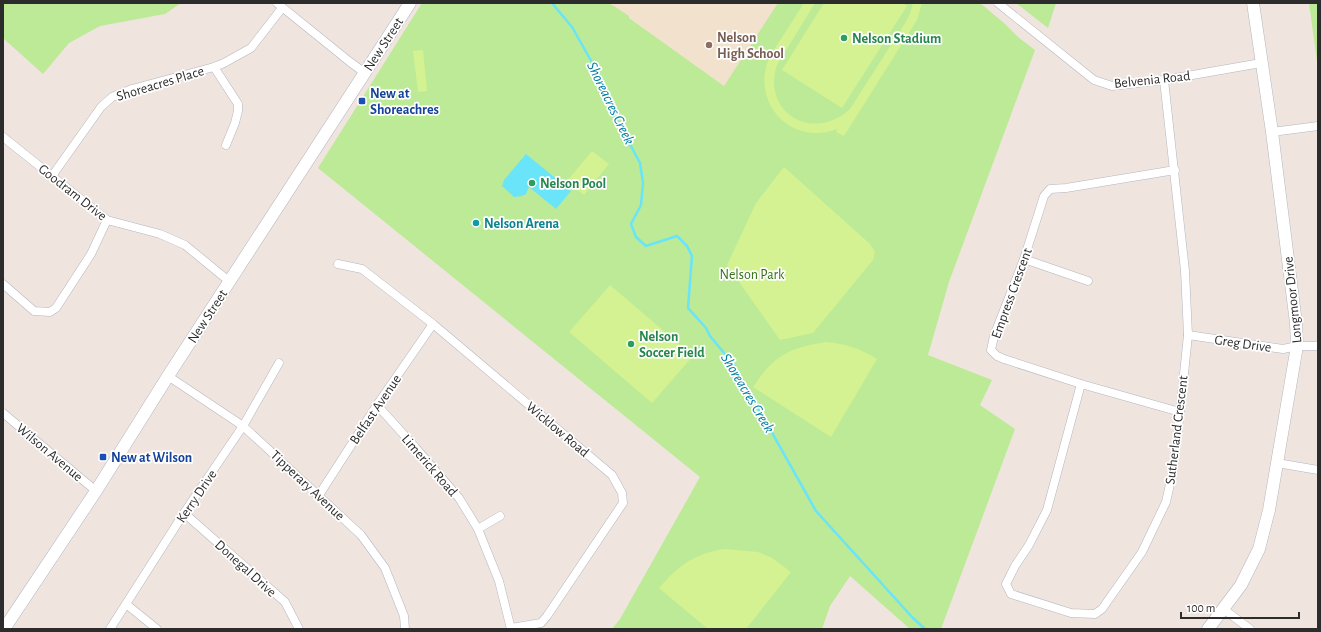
<svg xmlns="http://www.w3.org/2000/svg" width="1321" height="632" font-family="'Alegreya Sans',sans-serif">
  <style>
    .education { fill: #f2e1cc }
    .green { fill: #bcea96 }
    .pitch { fill: #d4f291 }
    .water { fill: #69e4f9 }
    .lines { fill: none; stroke-linecap: round; stroke-linejoin: round }
    .stream { stroke: #69e4f9; stroke-width: 2.5 }
    .street-casing { stroke: #b2b6c1; stroke-width: 9 }
    .secondary-casing { stroke: #b2b6c1; stroke-width: 13 }
    .street { stroke: #fff; stroke-width: 8 }
    .secondary { stroke: #fff; stroke-width: 12 }
    .leisure-dot { fill: #2e9e5b; stroke: #fff; stroke-width: 1.5 }
    .education-dot { fill: #8d6e63; stroke: #fff; stroke-width: 1.5 }
    .transit-dot { fill: #1a4fb4; stroke: #fff; stroke-width: 1.5 }
    .culture-dot { fill: #0f9aa8; stroke: #fff; stroke-width: 1.5 }
    .labels { text-anchor: middle; stroke-width: 3.5; stroke-linejoin: round; paint-order: stroke }
    .education-label { font-size: 14px; font-weight: bold; fill: #785e54; stroke: #fff; text-anchor: start }
    .leisure-label { font-size: 14px; font-weight: bold; fill: #27864d; stroke: #fff; text-anchor: start }
    .street-label { font-size: 14px; fill: #2c2c2c; stroke: #fff }
    .transit-label { font-size: 14px; font-weight: bold; fill: #164399; stroke: #fff; text-anchor: start }
    .culture-label { font-size: 14px; font-weight: bold; fill: #0d838f; stroke: #fff; text-anchor: start }
    .park-label { font-size: 14px; fill: #337114; stroke: #fff }
    .water-label { font-size: 15px; font-style: italic; fill: #037fa3; stroke: #fff }
  </style>
  <rect width="100%" height="100%" fill="#efe5de"/>
  <!-- education -->
  <polygon class="education" points="609,3 778,3 724,86"/>
  <!-- green -->
  <g class="green">
    <polygon points="3,3 181,3 165,14 100,26 69,43 43,74 3,38"/>
    <polygon points="422,3 609,3 629,16 629,18 724,86 778,3 980,3 1004,23 1018,37 1035,50 949,282 928,355 992,380 980,405 1015,429 941,629 910,629 850,576 830,606 822,629 612,629 620,619 700,477 318,168"/>
    <polygon points="1016,3 1056,3 1048,28"/>
    <polygon points="1309,3 1318,3 1318,69"/>
  </g>
  <!-- pitch -->
  <g class="pitch">
    <path d="M804,3H815L777,65C761,113 814,143 850,109L907,20L911,11L913,3H922L917,20L844,136L836,132L837,129C795,145 756,110 766,67C769,56 775,48 781,39C789,27 796,15 804,3Z"/>
    <polygon points="824,3 902,3 907,6 842,108 782,70"/>
    <polygon points="423,50 427,91 418,92 413,51"/>
    <polygon points="592,151 609,164 584,195 567,181"/>
    <polygon points="784,167 870,244 875,252 873,260 813,333 780,340 727,265 756,203"/>
    <polygon points="610,285 693,356 652,403 569,332"/>
    <path d="M826,342C846,344 859,348 877,359L831,437L753,387C774,355 789,348 826,342Z"/>
    <path d="M725,549L758,552L772,558L791,572L746,629H708L659,588C678,566 695,553 725,549Z"/>
  </g>
  <!-- water -->
  <polygon class="water" points="526,154 571,191 556,209 529,187 526,194 522,196 514,197 502,186 504,180"/>
  <g class="lines">
    <!-- stream -->
    <polyline class="stream" points="552,3 572,27 602,80 612,111 640,163 643,183 641,205 631,224 636,237 646,246 677,236 687,246 692,256 688,308 706,328 710,336 734,365 816,511 912,617 925,629"/>
    <!-- street casing -->
    <g class="street-casing">
      <g id="street">
        <polyline points="277,3 350,62 365,73"/>
        <polyline points="998,3 1094,80 1112,86 1164,80 1261,63"/>
        <polyline points="214,67 238,104 238,111 235,123 226,145"/>
        <polyline points="1272,132 1318,126"/>
        <polyline points="3,137 107,220 160,234 185,245 230,282"/>
        <polyline points="1175,170 1066,188 1050,189 1044,196 1024,259 994,336 991,350 997,356 1004,359 1081,384 1180,412"/>
        <polyline points="52,176 101,107 112,97 132,89 214,67 224,63 251,48 282,8"/>
        <polyline points="1024,259 1088,281"/>
        <polyline points="338,264 362,269 433,324 612,475 622,493 623,503 547,616 541,623 511,628"/>
        <polyline points="3,284 34,311 50,312 56,308 91,254 107,220"/>
        <polyline points="1188,335 1283,349 1297,346 1318,346"/>
        <polyline points="168,376 243,426 361,535 385,568 404,616 405,629"/>
        <polyline points="1081,384 1047,510 1029,545 1015,566 1006,584 1011,594 1071,613 1095,614 1102,609 1142,552 1166,502 1173,471 1180,412 1188,335 1185,271 1164,80"/>
        <polyline points="377,405 415,447 459,498 478,529 499,581 511,629"/>
        <polyline points="3,413 96,491"/>
        <polyline points="1277,463 1318,470"/>
        <polyline points="319,495 377,405 433,324"/>
        <polyline points="184,513 285,602 299,629"/>
        <polyline points="478,529 500,516"/>
        <polyline points="126,604 157,629"/>
        <polyline points="1222,608 1250,629"/>
        <polyline points="110,629 184,513 243,426 279,363"/>
      </g>
    </g>
    <!-- secondary casing -->
    <g class="secondary-casing">
      <g id="secondary">
        <polyline points="4,629 96,491 168,376 410,3"/>
        <polyline points="1208,629 1241,585 1259,549 1269,510 1297,346 1296,323 1272,132 1253,3"/>
      </g>
    </g>
    <!-- street -->
    <use href="#street" class="street"/>
    <!-- secondary -->
    <use href="#secondary" class="secondary"/>
  </g>
  <!-- markers -->
  <g class="leisure-dot">
    <circle cx="844" cy="38" r="4"/>
    <circle cx="532" cy="183" r="4"/>
    <circle cx="631" cy="344" r="4"/>
  </g>
  <circle class="education-dot" cx="709" cy="45" r="4"/>
  <g class="transit-dot">
    <rect x="358" y="97" width="8" height="8" rx="2"/>
    <rect x="99" y="453" width="8" height="8" rx="2"/>
  </g>
  <circle class="culture-dot" cx="476" cy="223" r="4"/>
  <g class="labels">
    <!-- education labels -->
    <g class="education-label">
      <text x="717" y="42">Nelson<tspan x="717" dy="16">High School</tspan></text>
    </g>
    <!-- leisure labels -->
    <g class="leisure-label">
      <text x="852" y="43">Nelson Stadium</text>
      <text x="540" y="188">Nelson Pool</text>
      <text x="639" y="341">Nelson<tspan x="639" dy="16">Soccer Field</tspan></text>
    </g>
    <!-- street labels -->
    <g class="street-label">
      <text transform="translate(383 44) rotate(-57)" y="5">New Street</text>
      <text transform="translate(1152 79) rotate(-6)" y="5">Belvenia Road</text>
      <text transform="translate(160 83) rotate(-17)" y="5">Shoreacres Place</text>
      <text transform="translate(73 192) rotate(38)" y="5">Goodram Drive</text>
      <text transform="translate(1011 293) rotate(-70)" y="5">Empress Crescent</text>
      <text transform="translate(1292 300) rotate(-96)" y="5">Longmoor Drive</text>
      <text transform="translate(207 316) rotate(-57)" y="5">New Street</text>
      <text transform="translate(1243 343) rotate(8)" y="5">Greg Drive</text>
      <text transform="translate(375 409) rotate(-56)" y="5">Belfast Avenue</text>
      <text transform="translate(558 429) rotate(40)" y="5">Wicklow Road</text>
      <text transform="translate(1176 430) rotate(-83)" y="5">Sutherland Crescent</text>
      <text transform="translate(50 452) rotate(40)" y="5">Wilson Avenue</text>
      <text transform="translate(430 465) rotate(49)" y="5">Limerick Road</text>
      <text transform="translate(308 485) rotate(43)" y="5">Tipperary Avenue</text>
      <text transform="translate(196 496) rotate(-56)" y="5">Kerry Drive</text>
      <text transform="translate(246 568) rotate(42)" y="5">Donegal Drive</text>
    </g>
    <!-- transit labels -->
    <g class="transit-label">
      <text x="370" y="98">New at<tspan x="370" dy="16">Shoreachres</tspan></text>
      <text x="111" y="462">New at Wilson</text>
    </g>
    <!-- culture labels -->
    <g class="culture-label">
      <text x="484" y="228">Nelson Arena</text>
    </g>
    <!-- park labels -->
    <g class="park-label">
      <text x="752" y="279">Nelson Park</text>
    </g>
    <!-- water labels -->
    <g class="water-label">
      <text transform="translate(611 103) rotate(64)" y="5">Shoreacres Creek</text>
      <text transform="translate(748 393) rotate(59)" y="5">Shoreacres Creek</text>
    </g>
  </g>
  <!-- border -->
  <rect width="1321" height="632" fill="none" stroke="#2c2c2c" stroke-width="8"/>
  <!-- scale -->
  <path d="M1181 612v6h118v-6" fill="none" stroke="#2c2c2c" stroke-width="2"/>
  <text x="1187" y="612" font-size="12" fill="#2c2c2c" stroke="#ffffff" stroke-width="3" paint-order="stroke">100 m</text>
</svg>
